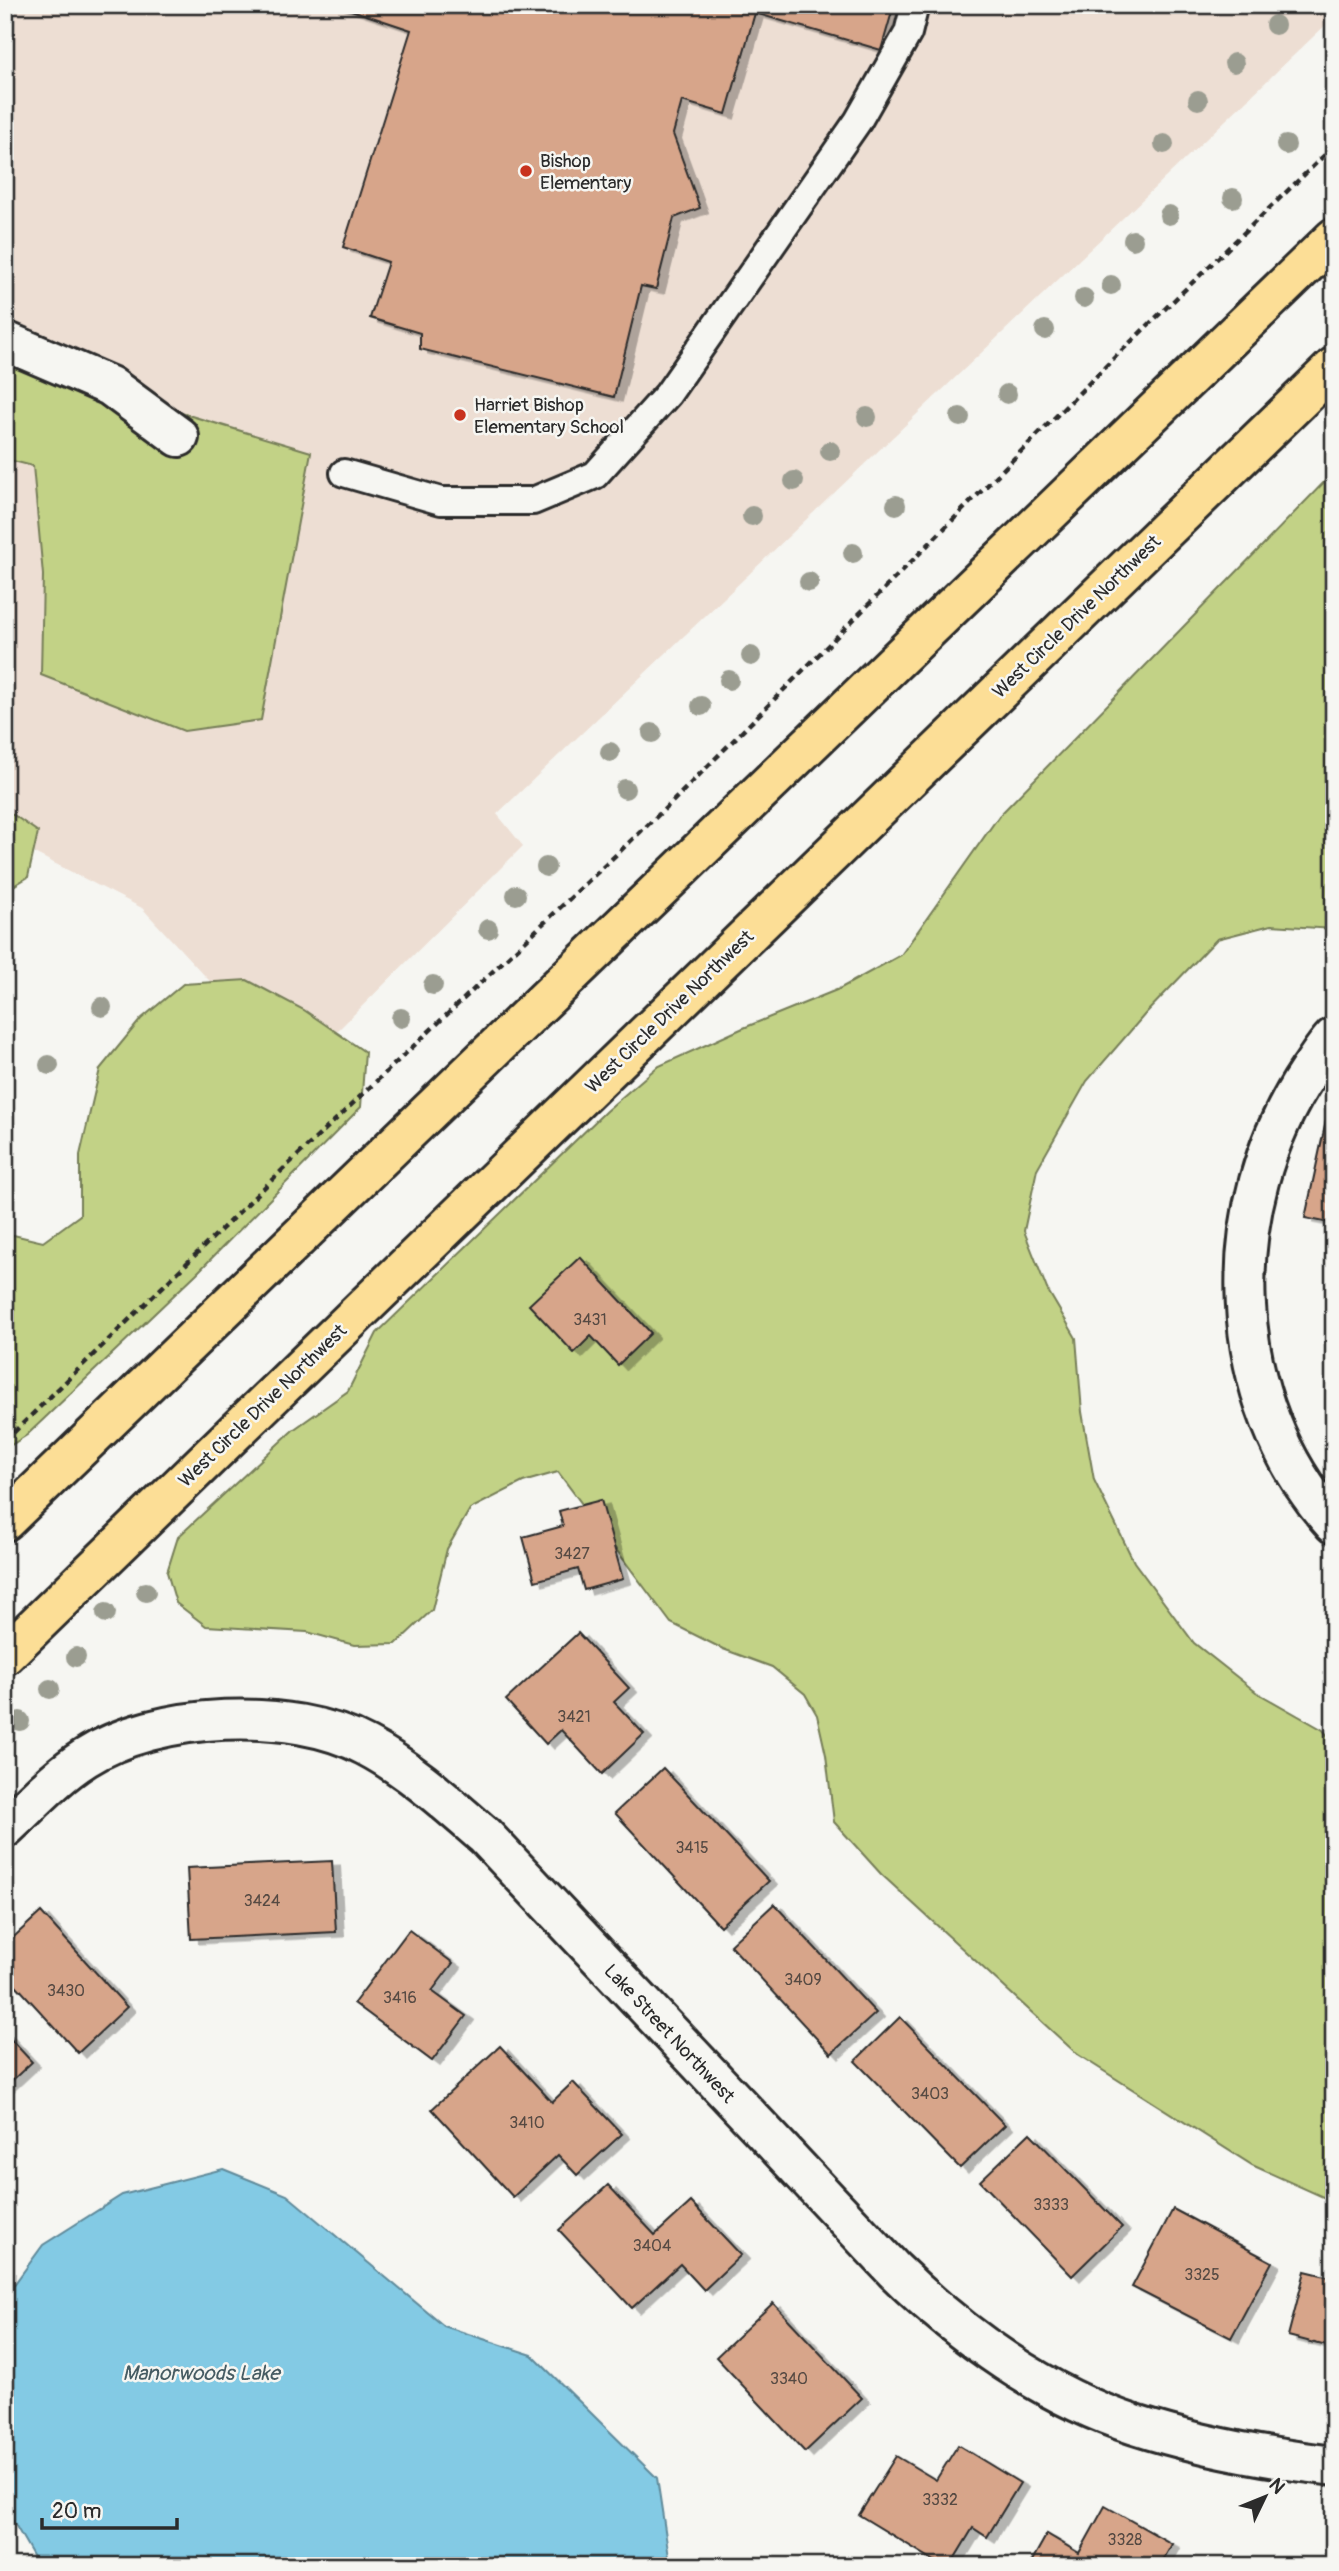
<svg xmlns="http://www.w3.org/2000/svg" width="1339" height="2571" font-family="Pangolin,sans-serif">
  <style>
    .built { fill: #edded3 }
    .green { fill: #c2d286; stroke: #767e58; stroke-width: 2 }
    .water { fill: #83cae4; stroke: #608a9a; stroke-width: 2 }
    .building { fill: #d7a58a; stroke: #2b2b2b; stroke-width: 2; filter: url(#shadow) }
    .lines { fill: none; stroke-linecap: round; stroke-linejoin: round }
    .lane-casing { stroke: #2b2b2b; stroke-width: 32 }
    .street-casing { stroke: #2b2b2b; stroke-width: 44 }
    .primary-casing { stroke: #2b2b2b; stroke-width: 44 }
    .path { stroke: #2b2b2b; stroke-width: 4.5; stroke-dasharray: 7 5; stroke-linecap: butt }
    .lane { stroke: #f6f6f2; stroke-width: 26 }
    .street { stroke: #f6f6f2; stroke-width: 38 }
    .primary { stroke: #fcde96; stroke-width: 38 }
    .tree { fill: #9b9d91 }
    .poi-dot { fill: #c8321e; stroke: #f6f6f2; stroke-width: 2.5 }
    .labels { text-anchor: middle; stroke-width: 5; stroke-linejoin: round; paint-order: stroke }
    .number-label { font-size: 16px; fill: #564a43 }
    .poi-label { font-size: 19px; fill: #2b2b2b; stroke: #f6f6f2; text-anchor: start }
    .street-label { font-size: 19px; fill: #2b2b2b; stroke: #f6f6f2 }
    .water-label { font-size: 21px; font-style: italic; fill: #455b62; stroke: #f6f6f2 }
  </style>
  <defs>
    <filter id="shadow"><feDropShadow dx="8" dy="4.5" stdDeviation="0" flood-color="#0004"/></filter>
  </defs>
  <rect width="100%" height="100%" fill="#f6f6f2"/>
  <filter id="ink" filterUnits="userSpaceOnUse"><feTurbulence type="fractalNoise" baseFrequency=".0143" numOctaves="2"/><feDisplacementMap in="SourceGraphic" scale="14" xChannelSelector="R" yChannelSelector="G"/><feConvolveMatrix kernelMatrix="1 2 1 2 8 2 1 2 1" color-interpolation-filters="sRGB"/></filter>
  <g filter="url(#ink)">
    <!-- built -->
    <polygon class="built" points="5,5 1334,5 1334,17 497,814 523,846 295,1073 142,908 5,838"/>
    <!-- green -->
    <g class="green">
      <polygon points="5,360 311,452 261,720 184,731 41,675 43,575 33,466 5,459"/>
      <polygon points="1334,472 1334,929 1271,925 1217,939 1146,1013 1087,1081 1037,1169 1024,1231 1047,1289 1076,1338 1082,1412 1094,1480 1134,1562 1194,1643 1256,1692 1323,1730 1334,1743 1334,2202 1252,2165 1077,2054 881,1874 834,1822 826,1755 817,1715 805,1694 772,1667 723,1649 671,1623 558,1472 523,1482 470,1509 447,1549 432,1610 396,1644 354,1645 307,1632 206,1626 176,1603 167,1572 178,1537 293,1430 348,1391 377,1333 606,1111 657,1067 741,1029 839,989 901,955 999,816"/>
      <polygon points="5,809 38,832 28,877 5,891"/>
      <polygon points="247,980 304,1010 365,1052 361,1107 196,1274 27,1435 5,1449 5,1233 43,1242 80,1215 80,1155 100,1069 141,1019 183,984"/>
    </g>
    <!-- water -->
    <polygon class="water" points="223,2169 287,2195 444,2326 532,2355 657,2478 670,2563 676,2566 39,2566 5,2507 5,2297 43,2245 122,2195"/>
    <!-- building -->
    <g class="building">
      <polygon points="336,5 894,5 881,50 755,13 726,114 682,101 673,134 700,208 674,218 656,289 641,286 614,397 420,349 420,333 370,318 388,262 343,247 411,30"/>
      <polygon points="1329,1107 1334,1108 1334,1224 1305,1218"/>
      <polygon points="580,1257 651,1333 618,1365 591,1336 574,1353 529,1305"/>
      <polygon points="601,1500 623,1579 584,1590 578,1569 535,1581 523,1537 563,1526 559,1511"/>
      <polygon points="578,1633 629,1688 614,1702 644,1734 602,1774 561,1730 546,1744 506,1700"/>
      <polygon points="663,1768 769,1881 720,1926 615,1813"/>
      <polygon points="332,1861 336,1932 191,1939 187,1868"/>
      <polygon points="774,1904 876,2013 831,2054 730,1945"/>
      <polygon points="41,1912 127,2007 78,2053 5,1973 5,1945"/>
      <polygon points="409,1930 453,1963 432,1991 466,2016 432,2061 354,2003"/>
      <polygon points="900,2017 1005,2125 960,2168 855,2061"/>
      <polygon points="5,2033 32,2062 5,2087"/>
      <polygon points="500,2046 552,2102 573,2082 622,2134 577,2175 558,2155 513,2197 432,2109"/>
      <polygon points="1030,2133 1122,2227 1072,2276 980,2181"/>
      <polygon points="608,2185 655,2235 691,2202 741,2255 704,2290 680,2264 632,2308 559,2230"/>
      <polygon points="1173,2209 1272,2262 1231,2338 1132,2287"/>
      <polygon points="1305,2271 1334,2278 1334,2348 1288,2336"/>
      <polygon points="773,2303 862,2398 805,2452 716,2357"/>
      <polygon points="958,2445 1020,2483 987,2537 973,2528 950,2566 943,2566 859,2515 896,2456 936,2480"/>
      <polygon points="1105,2506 1172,2544 1160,2566 1029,2566 1047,2534 1079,2553"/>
    </g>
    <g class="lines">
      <!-- lane casing -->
      <g class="lane-casing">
        <polyline id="lane" points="344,473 441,501 533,501 595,475 668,394 858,121 908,33 915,5"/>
      </g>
      <!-- street casing -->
      <g class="street-casing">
        <g id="street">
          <polyline points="5,341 110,386 179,437"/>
          <path d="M1334,1037C1324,1047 1317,1060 1309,1071C1218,1206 1223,1401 1334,1524"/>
          <path d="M5,1828C31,1804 55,1777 85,1758C156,1712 292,1706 366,1746C410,1769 448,1804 485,1836L894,2270C961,2336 1045,2396 1135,2425C1200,2446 1266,2458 1334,2466"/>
        </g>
      </g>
      <!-- primary casing -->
      <g class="primary-casing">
        <g id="primary">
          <polyline points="5,1521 1334,238"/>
          <polyline points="5,1655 1334,367"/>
        </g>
      </g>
      <!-- path -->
      <polyline class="path" points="5,1441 277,1175 672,802 1113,359 1334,146"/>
      <!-- lane -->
      <use href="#lane" class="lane"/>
      <!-- street -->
      <use href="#street" class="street"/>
      <!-- primary -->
      <use href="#primary" class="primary"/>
    </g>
    <!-- trees -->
    <g class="tree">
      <circle cx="1275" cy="25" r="10"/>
      <circle cx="1234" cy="63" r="10"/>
      <circle cx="1198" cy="100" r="10"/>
      <circle cx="1164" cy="144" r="10"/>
      <circle cx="1286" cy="145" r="10"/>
      <circle cx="1233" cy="198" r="10"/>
      <circle cx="1169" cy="215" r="10"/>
      <circle cx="1133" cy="240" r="10"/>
      <circle cx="1111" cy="285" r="10"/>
      <circle cx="1084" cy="298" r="10"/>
      <circle cx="1045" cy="330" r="10"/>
      <circle cx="1007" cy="394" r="10"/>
      <circle cx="867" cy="417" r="10"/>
      <circle cx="960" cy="417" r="10"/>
      <circle cx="830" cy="451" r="10"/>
      <circle cx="794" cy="481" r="10"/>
      <circle cx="896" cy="505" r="10"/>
      <circle cx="752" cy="516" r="10"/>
      <circle cx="853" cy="553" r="10"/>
      <circle cx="809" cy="582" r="10"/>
      <circle cx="751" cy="656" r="10"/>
      <circle cx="729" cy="680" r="10"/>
      <circle cx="701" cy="706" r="10"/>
      <circle cx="652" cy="733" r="10"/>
      <circle cx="610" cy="752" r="10"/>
      <circle cx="625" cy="789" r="10"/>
      <circle cx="546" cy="867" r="10"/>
      <circle cx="516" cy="895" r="10"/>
      <circle cx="488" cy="929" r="10"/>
      <circle cx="433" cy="985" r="10"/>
      <circle cx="102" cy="1007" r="10"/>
      <circle cx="401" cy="1018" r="10"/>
      <circle cx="49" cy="1065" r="10"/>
      <circle cx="146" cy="1592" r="10"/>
      <circle cx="106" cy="1613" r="10"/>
      <circle cx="76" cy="1657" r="10"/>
      <circle cx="50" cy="1689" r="10"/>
      <circle cx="20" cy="1721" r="10"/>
    </g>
  </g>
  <!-- markers -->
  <g class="poi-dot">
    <circle cx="526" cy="171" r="7"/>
    <circle cx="460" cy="415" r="7"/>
  </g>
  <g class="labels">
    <!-- number labels -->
    <g class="number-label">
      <text x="590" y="1325">3431</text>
      <text x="572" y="1559">3427</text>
      <text x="574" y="1722">3421</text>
      <text x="692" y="1853">3415</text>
      <text x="262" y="1906">3424</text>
      <text x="803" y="1985">3409</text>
      <text x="66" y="1996">3430</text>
      <text x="400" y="2003">3416</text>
      <text x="930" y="2099">3403</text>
      <text x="527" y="2128">3410</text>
      <text x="1051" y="2210">3333</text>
      <text x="652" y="2251">3404</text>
      <text x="1202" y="2280">3325</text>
      <text x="789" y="2384">3340</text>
      <text x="940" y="2505">3332</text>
      <text x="1125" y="2545">3328</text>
    </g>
    <!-- poi labels -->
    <g class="poi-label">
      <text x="540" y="167">Bishop<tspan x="540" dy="22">Elementary</tspan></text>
      <text x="474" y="411">Harriet Bishop<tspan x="474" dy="22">Elementary School</tspan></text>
    </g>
    <!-- street labels -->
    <g class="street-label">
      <text transform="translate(1076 616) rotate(-44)" y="7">West Circle Drive Northwest</text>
      <text transform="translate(669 1011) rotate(-44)" y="7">West Circle Drive Northwest</text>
      <text transform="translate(262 1405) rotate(-44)" y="7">West Circle Drive Northwest</text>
      <text transform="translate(670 2033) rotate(47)" y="7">Lake Street Northwest</text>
    </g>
    <!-- water labels -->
    <g class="water-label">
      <text x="201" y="2380">Manorwoods Lake</text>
    </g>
  </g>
  <!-- margin -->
  <rect width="1339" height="2571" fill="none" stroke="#f6f6f2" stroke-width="28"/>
  <rect x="14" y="14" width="1311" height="2543" fill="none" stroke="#2b2b2b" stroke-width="2.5" filter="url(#ink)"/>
  <!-- north arrow -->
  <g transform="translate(1265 2497) rotate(47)" stroke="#f6f6f2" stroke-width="5" paint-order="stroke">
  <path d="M0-5L12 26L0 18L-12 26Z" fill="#2b2b2b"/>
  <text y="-10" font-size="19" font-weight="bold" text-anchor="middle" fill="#2b2b2b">N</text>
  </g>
  <!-- scale -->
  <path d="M42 2518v10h135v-10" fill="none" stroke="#2b2b2b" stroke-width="3.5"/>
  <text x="52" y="2518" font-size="21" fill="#2b2b2b" stroke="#f6f6f2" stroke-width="5" paint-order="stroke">20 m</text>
</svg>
